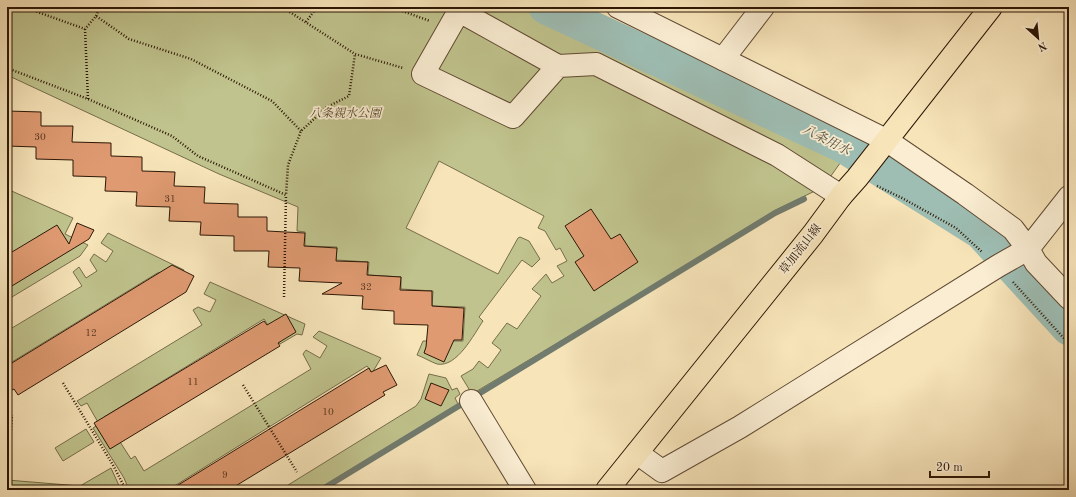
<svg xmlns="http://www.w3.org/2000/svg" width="1076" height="497" font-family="'Old Standard TT','Noto Serif JP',serif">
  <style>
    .green { fill: #c0c38d; stroke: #766d4a }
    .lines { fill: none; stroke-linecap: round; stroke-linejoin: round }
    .stream { stroke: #717b6e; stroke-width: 6 }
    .river { stroke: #9ebeb4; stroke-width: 35 }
    .building { fill: #df9a71; stroke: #2d1706 }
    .minor-casing { stroke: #604a33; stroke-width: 24 }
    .major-casing { stroke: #2d1706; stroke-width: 24 }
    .path { stroke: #2d1706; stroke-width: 2.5; stroke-dasharray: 1 2; stroke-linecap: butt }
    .minor { stroke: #faedd2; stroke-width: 22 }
    .major { stroke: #f7e4b9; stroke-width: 22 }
    .labels { text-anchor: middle; stroke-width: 3.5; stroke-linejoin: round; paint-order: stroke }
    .number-label { font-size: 10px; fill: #5a3821 }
    .park-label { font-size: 12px; font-style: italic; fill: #594b2e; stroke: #faedd2 }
    .street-label { font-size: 12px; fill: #2d1706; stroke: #faedd2 }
    .water-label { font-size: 13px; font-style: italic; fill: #555143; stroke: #faedd2 }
  </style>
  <rect width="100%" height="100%" fill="#f7e4b9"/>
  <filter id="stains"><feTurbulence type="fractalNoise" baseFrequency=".005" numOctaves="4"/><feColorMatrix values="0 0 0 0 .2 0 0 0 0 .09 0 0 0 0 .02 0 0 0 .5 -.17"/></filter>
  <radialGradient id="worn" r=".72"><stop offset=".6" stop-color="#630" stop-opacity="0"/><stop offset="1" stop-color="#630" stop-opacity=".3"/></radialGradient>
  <!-- green -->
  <g class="green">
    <path d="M7,7H531L748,109L848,152L823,187L774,211L658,283L472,394L461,376L473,369L479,361L488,368L501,350L492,343L507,323L517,329L541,296L532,289L546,274L552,283L564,276L557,266L567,261L560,248L556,250L545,231L538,228L544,216L439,161L406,228L498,274L518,238L520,237L529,241L540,259L532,267L522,260L479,317L483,321C474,334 457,368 437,364C431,362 423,357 417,355L423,341H463L465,307L432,306L433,291L401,289V277L368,275L369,262L336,260L337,247L305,246V232L297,231L298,207L219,174L7,75Z"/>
    <polygon points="7,189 73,218 65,234 88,245 80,256 7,300"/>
    <polygon points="108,233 184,270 177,284 162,276 159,272 7,365 7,331 82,286 73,272 79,267 86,278 97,271 90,260 94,254 106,262 113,251 101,243"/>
    <polygon points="210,282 305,324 302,335 297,334 280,344 264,319 104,417 131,459 135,456 144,471 311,369 303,354 306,350 320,358 327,346 313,337 319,331 381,358 372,373 367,366 168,490 129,490 124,478 93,428 99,424 87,403 81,406 77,401 202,325 193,310 198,307 210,312 216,300 204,294"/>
    <polygon points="429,374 446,378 452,390 457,388 460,394 455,398 458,404 317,490 280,490 416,406 421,399"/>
    <polygon points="86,429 94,442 63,461 55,448"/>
    <polygon points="111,468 121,490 7,490 7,480 80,486"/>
  </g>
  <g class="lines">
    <!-- stream -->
    <polyline class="stream" points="321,490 775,213 804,199"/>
    <!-- river -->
    <polyline class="river" points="546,7 844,146 981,232 1069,328"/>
  </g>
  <!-- building -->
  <g class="building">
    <polygon points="7,111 41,112 41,126 73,126 72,142 111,143 111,156 142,157 142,171 175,172 174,186 205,187 204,203 238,204 238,217 267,217 267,231 305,233 304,246 337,248 336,261 368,262 367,275 401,277 400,290 432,291 432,306 464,308 462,340 454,340 444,362 424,353 426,347 428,325 394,324 394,311 362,309 363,296 322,294 342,283 299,281 300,268 268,267 269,251 234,251 234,236 200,235 201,222 169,221 170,207 136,206 137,192 105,191 106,177 73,176 73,160 36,159 36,147 7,146"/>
    <polygon points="591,209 611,239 620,234 638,262 594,291 575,262 584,256 565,226"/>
    <polygon points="77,223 94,230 89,239 7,289 7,255 57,225 69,244"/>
    <polygon points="172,265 194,276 186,292 18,395 14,389 7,393 7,366"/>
    <polygon points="286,314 296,332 278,343 280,346 110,449 94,423 264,321 267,325"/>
    <polygon points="386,365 397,385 383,392 385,395 229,490 170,490 369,368 371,372"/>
    <polygon points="431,383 449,390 441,406 425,399"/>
  </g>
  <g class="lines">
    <!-- minor casing -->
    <g class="minor-casing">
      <g id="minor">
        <polyline points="618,7 886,140 965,194 1013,229 1028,249 1036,263 1069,298"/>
        <polyline points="723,59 763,7"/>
        <polyline points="558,66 513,117 423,74 459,11 558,66 596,64 777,155 841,196"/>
        <polyline points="471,401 525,490"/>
        <polyline points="637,453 662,471 740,427 998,266 1028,249 1069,197"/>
      </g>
    </g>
    <!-- major casing -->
    <g class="major-casing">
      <polyline id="major" points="607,490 813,234 841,196 857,178 991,7"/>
    </g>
    <!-- path -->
    <g class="path">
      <polyline points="29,7 32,10 85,29 96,16 129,39 191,59 272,101 301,131"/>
      <polyline points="282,7 355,54 403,68"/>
      <polyline points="391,7 430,21"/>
      <polyline points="96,16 100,7"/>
      <polyline points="306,22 317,7"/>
      <polyline points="85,29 88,99"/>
      <polyline points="7,68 88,99 172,136 198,156 286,195 288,165 301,131 327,107 349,96 355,54"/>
      <polyline points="877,186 902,198 956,228 982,252"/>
      <polyline points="1013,282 1069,344"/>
      <polyline points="284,297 286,195"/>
      <polyline points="63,383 113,465 126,490"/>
      <polyline points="243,385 297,472"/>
      <polyline points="7,490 12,415"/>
    </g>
    <!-- minor -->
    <use href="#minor" class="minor"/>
    <!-- major -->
    <use href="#major" class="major"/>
  </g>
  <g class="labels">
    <!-- number labels -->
    <g class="number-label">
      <text x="40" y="140">30</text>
      <text x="170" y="202">31</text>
      <text x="366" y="290">32</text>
      <text x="91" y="336">12</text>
      <text x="193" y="385">11</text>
      <text x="328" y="415">10</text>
      <text x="225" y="478">9</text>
    </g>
    <!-- park labels -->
    <g class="park-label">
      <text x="345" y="117">八条親水公園</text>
    </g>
    <!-- street labels -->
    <g class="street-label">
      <text transform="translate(800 249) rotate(-52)" y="4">草加流山線</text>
    </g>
    <!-- water labels -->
    <g class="water-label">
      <text transform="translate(827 139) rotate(27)" y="5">八条用水</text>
    </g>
  </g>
  <!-- margin -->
  <rect width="1076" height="497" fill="none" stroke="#f7e4b9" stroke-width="24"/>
  <rect x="8" y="8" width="1060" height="481" fill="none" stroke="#2d1706" stroke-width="2"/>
  <rect x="12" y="12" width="1052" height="473" fill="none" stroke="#2d1706"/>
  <!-- north arrow -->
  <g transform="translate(1038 38) rotate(153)" stroke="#faedd2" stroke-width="3" paint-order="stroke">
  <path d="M0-3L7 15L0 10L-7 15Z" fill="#2d1706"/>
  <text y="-6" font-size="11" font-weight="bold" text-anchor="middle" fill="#2d1706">N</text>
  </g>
  <!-- scale -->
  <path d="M930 471v6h59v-6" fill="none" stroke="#2d1706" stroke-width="2"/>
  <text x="936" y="471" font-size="12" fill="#2d1706" stroke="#faedd2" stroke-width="3" paint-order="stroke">20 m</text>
  <rect width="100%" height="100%" filter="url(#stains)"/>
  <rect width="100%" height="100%" fill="url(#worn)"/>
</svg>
